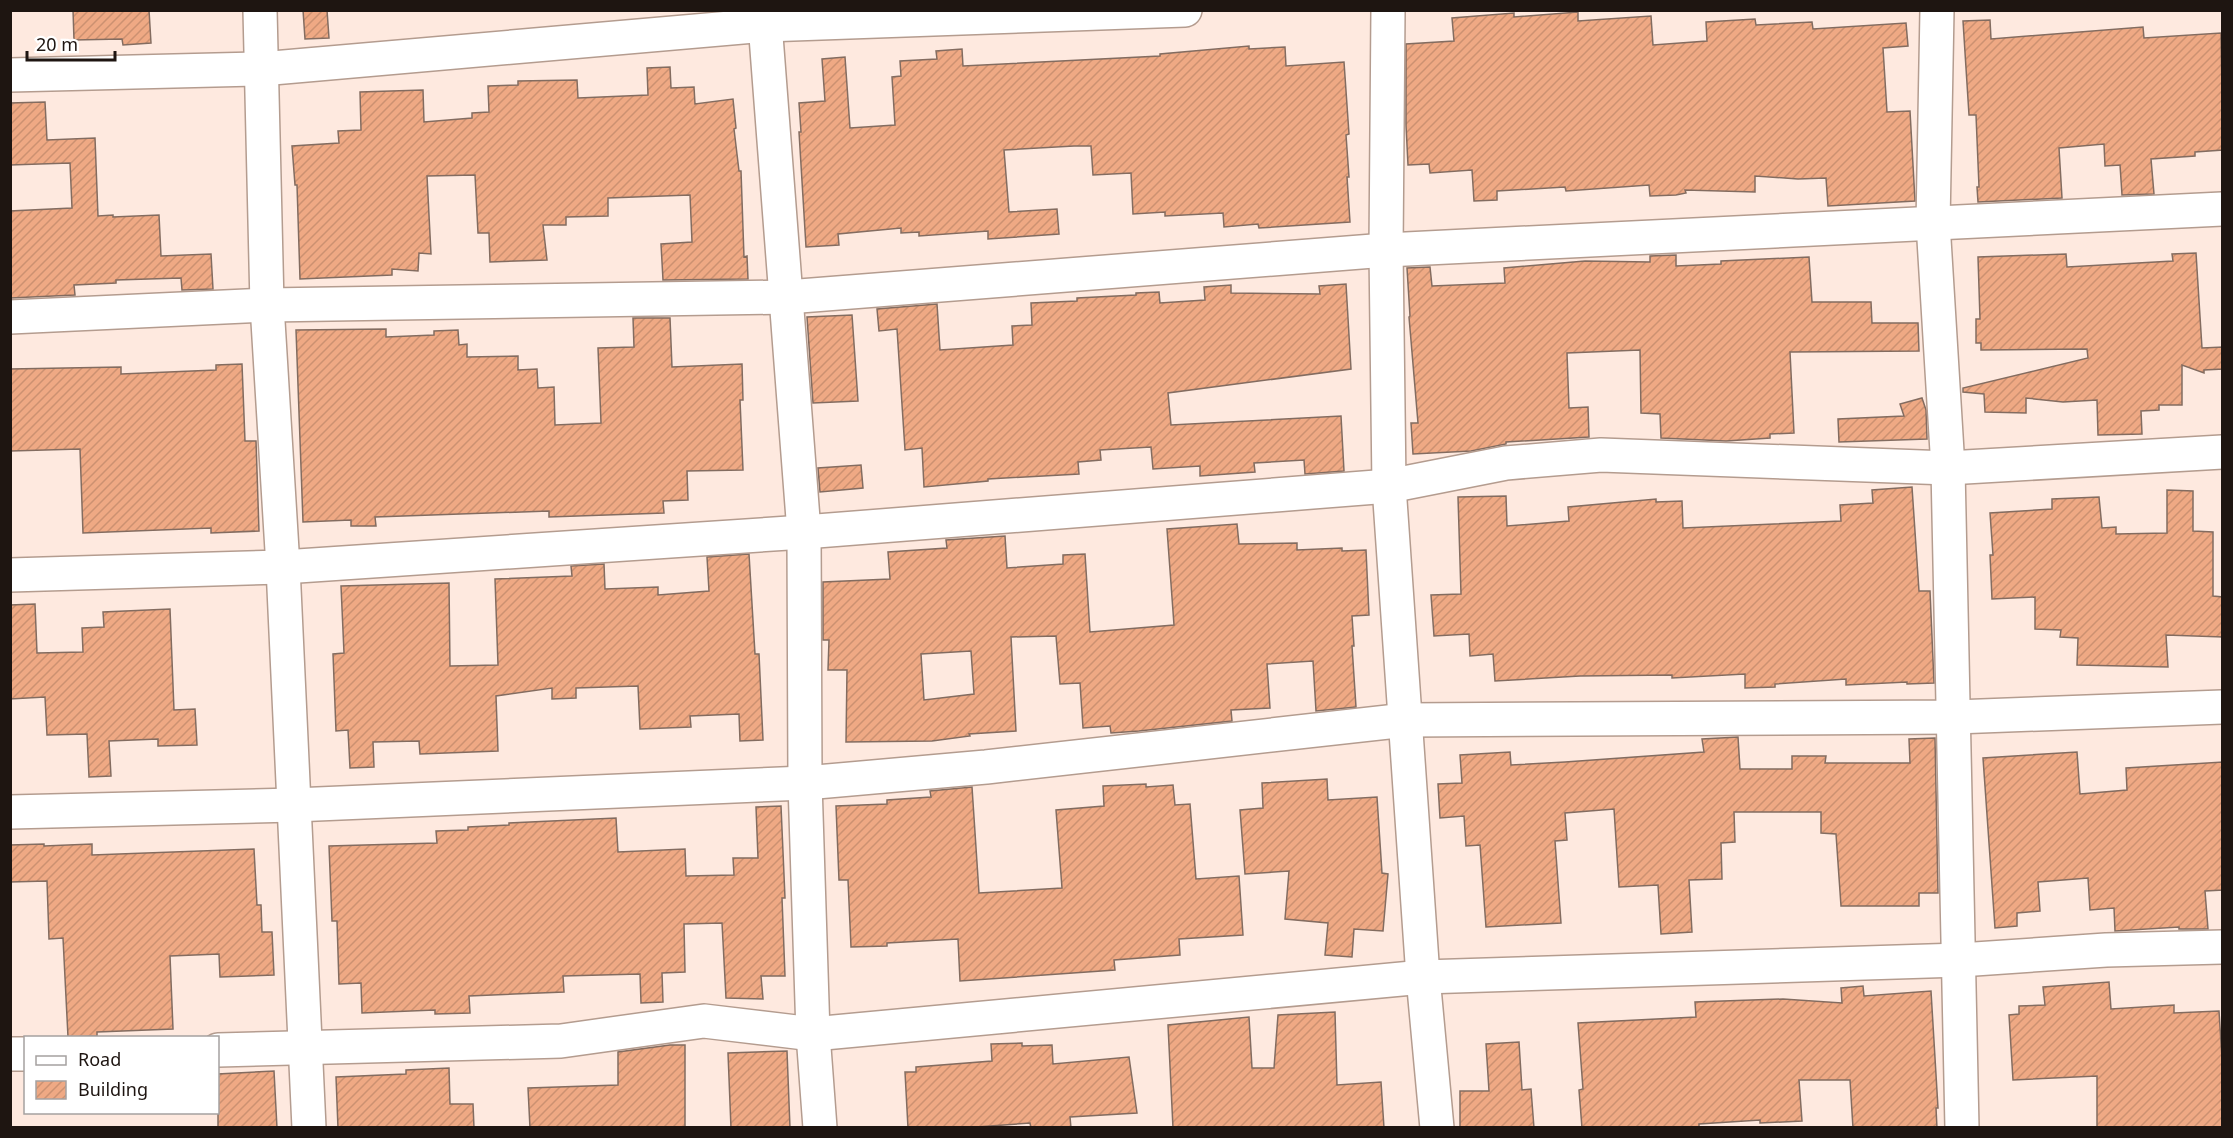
<svg xmlns="http://www.w3.org/2000/svg" width="2233" height="1138" font-family="'Noto Sans',sans-serif">
  <style>
    .building { fill: url(#building-hatch); stroke: #836c60; stroke-width: 1.5; fill-rule: evenodd }
    .lines { fill: none; stroke-linecap: round; stroke-linejoin: round }
    .minor-casing { stroke: #b49c8f; stroke-width: 36 }
    .minor { stroke: #fff; stroke-width: 33 }
  </style>
  <defs>
    <pattern id="building-hatch" width="6" height="6" patternUnits="userSpaceOnUse" patternTransform="scale(1.5)"><rect width="6" height="6" fill="#efa984"/><path d="M-1 1l2-2M0 6l6-6M5 7l2-2" fill="none" stroke="#cc9171"/></pattern>
  </defs>
  <rect width="100%" height="100%" fill="#fee9df"/>
  <!-- building -->
  <g class="building">
    <polygon points="73,10 149,10 151,43 123,45 122,39 74,40"/>
    <polygon points="303,10 327,10 329,38 305,39"/>
    <polygon points="1578,12 1578,21 1651,16 1653,45 1707,41 1706,22 1755,19 1756,25 1812,22 1813,29 1906,23 1908,46 1883,48 1887,112 1910,111 1915,201 1828,206 1826,178 1798,179 1755,176 1755,192 1685,190 1686,193 1676,195 1650,196 1649,185 1566,191 1565,187 1497,191 1497,200 1474,201 1472,170 1430,173 1429,164 1408,165 1406,125 1406,44 1454,41 1452,18 1514,13 1514,17"/>
    <polygon points="1990,20 1991,39 2143,27 2144,38 2221,33 2223,150 2195,152 2195,156 2151,159 2154,194 2122,195 2120,165 2105,166 2104,144 2059,148 2062,198 1978,202 1977,187 1979,187 1976,115 1969,115 1963,21"/>
    <polygon points="1249,46 1249,49 1285,47 1286,66 1344,62 1349,134 1346,135 1349,177 1347,177 1350,222 1259,228 1258,224 1224,227 1223,213 1165,216 1165,212 1133,214 1131,173 1093,175 1091,146 1074,146 1004,150 1009,212 1057,209 1059,234 988,239 988,231 919,236 919,232 901,233 901,228 838,234 839,245 806,247 799,132 801,132 799,103 825,101 822,59 845,57 850,128 895,125 892,77 901,76 900,61 937,59 936,51 962,49 963,66 1160,56 1160,54"/>
    <polygon points="670,67 671,88 694,87 695,104 733,99 736,128 734,129 739,171 741,171 744,257 747,256 748,279 663,280 661,244 692,242 690,195 608,198 608,216 566,217 566,225 543,225 547,260 490,262 489,233 478,233 475,175 427,176 431,254 419,253 418,271 392,269 392,275 300,279 297,185 295,185 292,146 339,143 338,131 361,130 360,92 423,90 424,122 472,118 472,113 489,112 488,86 518,85 518,81 577,80 578,98 648,95 647,68"/>
    <polygon points="45,102 47,140 95,138 98,216 113,215 113,217 159,215 161,256 211,254 213,289 182,290 181,278 116,280 116,283 74,285 75,295 10,298 10,211 72,208 70,163 10,165 10,103"/>
    <polygon points="2196,253 2202,348 2223,347 2223,369 2204,370 2204,373 2182,365 2182,405 2159,405 2159,410 2141,411 2142,434 2098,435 2097,400 2063,402 2026,398 2026,413 1985,412 1984,394 1963,392 1963,388 2088,358 2087,349 1981,350 1981,343 1976,343 1976,319 1980,319 1978,257 2066,254 2067,267 2173,261 2172,254"/>
    <polygon points="1676,255 1676,266 1721,264 1721,261 1809,257 1812,302 1871,302 1872,323 1918,323 1919,351 1790,352 1794,433 1770,434 1770,438 1726,441 1661,438 1660,414 1641,413 1640,350 1567,353 1569,408 1588,407 1589,437 1506,442 1506,444 1471,451 1413,454 1411,423 1418,423 1409,317 1410,316 1407,268 1430,267 1432,286 1505,283 1504,268 1585,261 1650,262 1650,256"/>
    <polygon points="1346,284 1351,369 1168,393 1171,425 1341,416 1344,471 1305,474 1304,460 1254,463 1255,472 1200,476 1200,466 1153,469 1151,447 1100,450 1101,460 1078,462 1079,474 988,479 988,481 924,487 922,448 905,450 897,329 879,331 877,309 937,304 940,350 1013,345 1012,326 1032,325 1031,303 1077,301 1077,298 1136,295 1136,293 1159,292 1160,303 1205,300 1204,287 1231,285 1231,293 1320,294 1319,286"/>
    <polygon points="852,315 858,401 813,403 807,317"/>
    <polygon points="633,318 670,318 672,367 742,364 743,400 740,400 743,470 687,471 688,500 663,501 664,513 549,517 549,511 375,517 376,526 351,526 351,520 303,522 296,330 386,329 386,337 434,335 434,331 458,330 459,345 467,344 467,357 518,356 518,370 537,369 538,388 554,387 555,425 601,423 598,348 634,347"/>
    <polygon points="242,364 245,441 256,441 259,531 211,533 211,528 83,533 80,449 11,451 10,369 121,367 121,374 216,370 216,365"/>
    <polygon points="1922,398 1926,410 1927,439 1839,442 1838,419 1904,416 1900,404"/>
    <polygon points="861,465 863,488 820,492 818,468"/>
    <polygon points="1912,487 1919,591 1930,591 1934,683 1907,684 1907,682 1846,685 1846,679 1775,684 1775,687 1745,688 1745,674 1672,678 1672,675 1580,676 1495,681 1493,654 1470,656 1469,634 1434,636 1431,595 1461,594 1458,497 1506,496 1507,526 1569,521 1568,507 1656,499 1656,502 1682,501 1683,528 1841,521 1840,505 1873,503 1872,490"/>
    <polygon points="2167,490 2193,491 2193,531 2213,532 2213,596 2223,597 2223,637 2166,635 2168,667 2077,665 2078,638 2060,637 2061,630 2035,629 2035,597 1992,599 1990,555 1993,555 1990,513 2052,509 2052,499 2099,497 2102,528 2116,527 2116,534 2167,533"/>
    <path d="M1237,524L1239,544L1297,543V550L1342,548V551L1366,550L1369,615L1352,616L1354,646H1352L1356,707L1316,711L1313,661L1267,664L1270,708L1231,710L1232,721L1139,731L1111,733L1110,726L1083,728L1080,683L1060,684L1056,636L1011,637L1016,731L969,734L970,736L932,741L846,742L847,670H828L829,640H823V582L890,579L888,552L947,548L946,540L1005,536L1007,568L1063,564V555L1085,554L1090,632L1174,625L1167,529ZM971,651L974,694L924,700L921,654Z"/>
    <polygon points="749,554 755,654 759,654 763,740 740,741 739,714 690,716 691,727 640,729 638,686 576,688 576,698 552,699 552,688 496,696 498,751 420,754 419,741 373,742 374,767 350,768 348,730 336,731 333,654 344,653 341,586 449,583 450,666 498,665 495,579 572,576 571,566 604,564 605,589 658,587 658,595 709,591 707,557"/>
    <polygon points="35,604 37,653 83,652 82,628 104,627 103,612 170,609 174,710 195,709 197,745 158,746 158,739 109,741 111,776 89,777 87,734 47,735 45,697 10,699 10,605"/>
    <polygon points="1738,737 1740,769 1792,769 1792,756 1826,756 1825,763 1910,763 1909,739 1935,738 1938,893 1919,893 1919,906 1841,906 1836,834 1821,833 1821,812 1734,812 1735,842 1721,843 1722,879 1689,880 1692,932 1661,934 1658,885 1619,887 1614,809 1565,813 1567,840 1555,841 1561,923 1486,927 1480,845 1466,846 1464,816 1440,818 1438,784 1462,783 1460,755 1510,752 1511,765 1565,762 1704,752 1702,739"/>
    <polygon points="2077,752 2080,794 2127,790 2126,768 2223,762 2223,890 2205,891 2208,929 2179,929 2179,927 2115,931 2114,908 2090,910 2088,878 2038,882 2040,911 2017,913 2017,926 1995,928 1983,758"/>
    <polygon points="1327,779 1328,800 1377,797 1382,873 1388,874 1383,931 1354,929 1352,957 1325,955 1328,923 1285,919 1289,871 1245,874 1240,810 1263,808 1262,783"/>
    <polygon points="1146,784 1146,787 1173,785 1175,805 1190,804 1196,879 1239,876 1243,935 1179,939 1180,955 1114,960 1115,970 960,981 958,939 887,943 887,946 851,947 848,880 839,880 836,806 887,804 887,800 931,797 930,791 972,787 979,893 1062,888 1056,810 1104,806 1103,786"/>
    <polygon points="781,806 785,898 782,898 785,976 761,976 763,999 726,998 722,923 684,924 685,972 662,973 663,1002 641,1003 640,974 563,976 564,992 469,996 470,1013 435,1014 435,1010 362,1013 361,983 339,984 337,921 332,921 329,846 437,843 436,831 468,830 468,827 509,825 509,823 616,818 618,852 685,849 686,876 734,875 733,858 758,858 756,807"/>
    <polygon points="44,844 44,846 92,844 92,855 254,849 257,905 261,905 262,932 272,932 274,975 220,977 219,954 170,956 173,1029 97,1032 97,1036 68,1037 63,938 49,939 47,881 10,882 10,845"/>
    <polygon points="2109,982 2111,1009 2174,1005 2174,1013 2219,1011 2223,1074 2223,1128 2097,1128 2097,1076 2013,1080 2009,1015 2019,1014 2019,1006 2045,1005 2043,987"/>
    <polygon points="1863,986 1864,996 1931,991 1938,1108 1936,1108 1937,1128 1853,1128 1850,1080 1799,1080 1802,1121 1760,1123 1760,1120 1699,1124 1699,1128 1582,1128 1579,1090 1583,1089 1578,1023 1696,1017 1695,1002 1783,999 1842,1003 1841,988"/>
    <polygon points="1335,1012 1337,1085 1381,1082 1384,1128 1173,1128 1168,1025 1249,1017 1252,1068 1274,1068 1278,1015"/>
    <polygon points="1519,1042 1522,1090 1531,1089 1534,1128 1460,1128 1460,1091 1489,1091 1486,1044"/>
    <polygon points="1022,1043 1022,1046 1052,1045 1053,1064 1129,1057 1137,1113 1070,1117 1071,1128 1031,1128 1030,1123 962,1128 908,1128 905,1072 916,1072 916,1067 992,1061 991,1044"/>
    <polygon points="670,1045 685,1045 685,1128 530,1128 528,1088 618,1085 618,1052"/>
    <polygon points="787,1051 790,1128 731,1128 728,1053"/>
    <polygon points="449,1068 450,1104 473,1104 474,1128 338,1128 336,1077 406,1074 406,1070"/>
    <polygon points="274,1071 277,1128 218,1128 218,1074"/>
  </g>
  <g class="lines">
    <!-- minor casing -->
    <g class="minor-casing">
      <g id="minor">
        <polyline points="260,10 267,305 283,567 309,1128"/>
        <polyline points="764,10 804,532 805,783 813,1034 820,1128"/>
        <polyline points="1388,10 1386,250 1389,486 1423,977 1437,1128"/>
        <polyline points="1937,10 1933,223 1948,468 1962,1128"/>
        <polyline points="10,75 261,69 765,25 1185,10"/>
        <polyline points="10,317 267,305 787,297 1386,250 2222,209"/>
        <polyline points="10,575 283,567 804,532 1389,486 1506,463 1601,455 1948,468 2222,452"/>
        <polyline points="10,812 294,805 805,783 986,767 1406,720 1955,717 2222,707"/>
        <polyline points="218,1050 561,1041 704,1021 813,1034 1423,977 1960,960 2106,950 2222,947"/>
        <polyline points="10,1054 26,1054"/>
      </g>
    </g>
    <!-- minor -->
    <use href="#minor" class="minor"/>
  </g>
  <!-- border -->
  <rect width="2233" height="1138" fill="none" stroke="#1e1511" stroke-width="24"/>
  <!-- legend -->
  <rect x="24" y="1036" width="195" height="78" fill="#ffffff" stroke="#a5a1a0" stroke-width="1.5"/>
  <rect x="36" y="1056" width="30" height="9" fill="#ffffff" stroke="#a5a1a0" stroke-width="1.5"/>
  <text x="78" y="1066" font-size="18" fill="#1e1511">Road</text>
  <rect x="36" y="1081" width="30" height="18" fill="url(#building-hatch)" stroke="#a5a1a0" stroke-width="1.5"/>
  <text x="78" y="1096" font-size="18" fill="#1e1511">Building</text>
  <!-- scale -->
  <path d="M27 51v9h88v-9" fill="none" stroke="#1e1511" stroke-width="3"/>
  <text x="36" y="51" font-size="18" fill="#1e1511" stroke="#ffffff" stroke-width="4.5" paint-order="stroke">20 m</text>
</svg>
